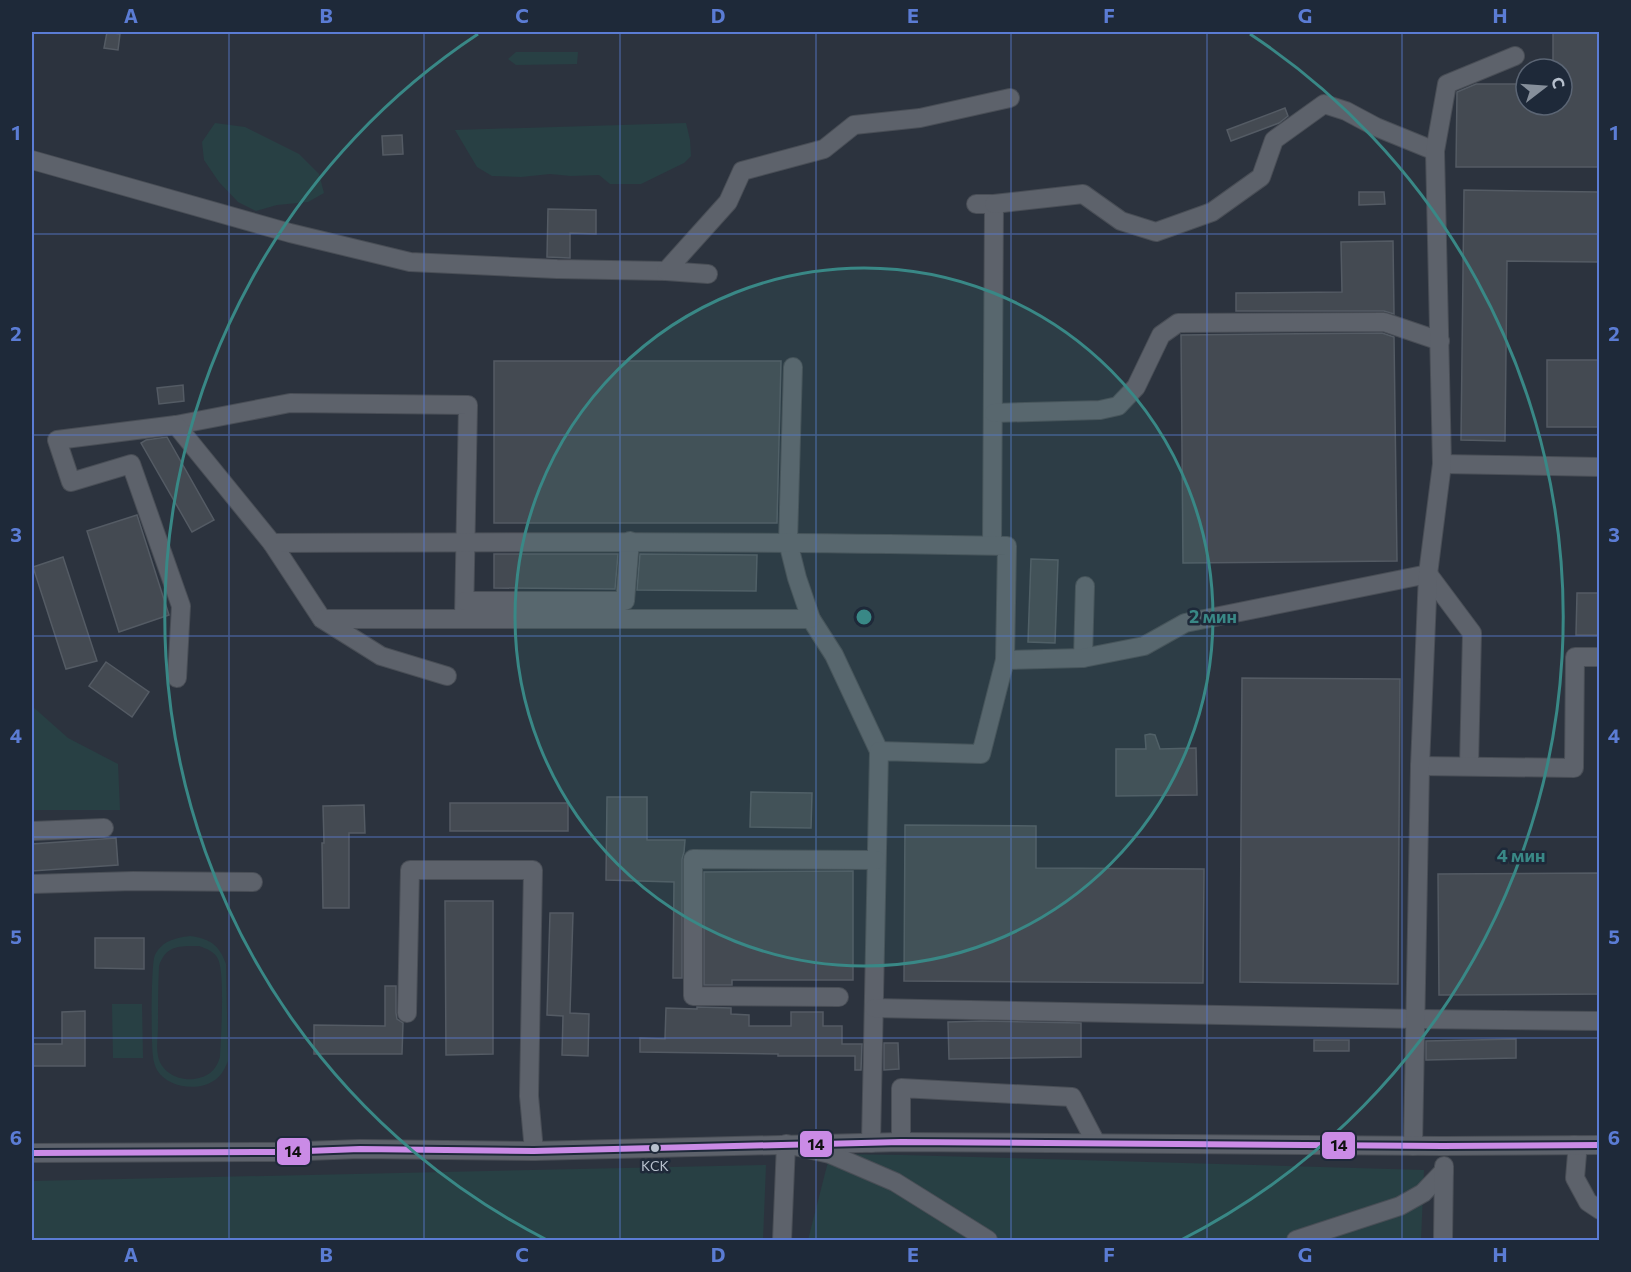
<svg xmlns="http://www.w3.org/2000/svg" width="1631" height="1272" font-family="Commissioner,sans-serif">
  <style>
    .green { fill: #284044; fill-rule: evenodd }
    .building { fill: #444a52; stroke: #545b64; stroke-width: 1.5 }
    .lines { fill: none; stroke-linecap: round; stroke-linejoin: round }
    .minor-casing { stroke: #494e56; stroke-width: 20 }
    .minor { stroke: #5d626b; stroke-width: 18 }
    .bus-1-casing { stroke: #1e2939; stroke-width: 10 }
    .bus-1 { stroke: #ca8be6; stroke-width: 6 }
    .grid { fill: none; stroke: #5b7cd4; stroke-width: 1.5; stroke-opacity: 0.55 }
    .ring { fill: none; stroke: #398886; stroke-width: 3 }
    .bus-dot { fill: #b7c0cd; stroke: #1e2939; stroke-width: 2 }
    .labels { text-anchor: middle; stroke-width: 5; stroke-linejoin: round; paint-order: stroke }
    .bus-label { font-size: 14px; fill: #b7c0cd; stroke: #1e2939 }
    .centre { fill: #398886; stroke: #1e2939; stroke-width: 3 }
    .ring-label { font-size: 18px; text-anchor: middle; font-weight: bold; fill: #398886; stroke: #1e2939; stroke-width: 5; stroke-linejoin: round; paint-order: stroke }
    .line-badge { stroke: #1e2939; stroke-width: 2 }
    .pale-badge-label { font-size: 16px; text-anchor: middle; font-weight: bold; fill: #111 }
    .neatline { fill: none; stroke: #5b7cd4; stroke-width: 2 }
    .grid-label { font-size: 20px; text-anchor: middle; font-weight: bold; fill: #5b7cd4 }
  </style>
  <rect width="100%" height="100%" fill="#2c333e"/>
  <!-- green -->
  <g class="green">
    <polygon points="516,52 578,52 577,64 516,65 508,59"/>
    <polygon points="215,123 245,127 299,154 319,174 324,193 308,202 277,205 256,211 238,202 219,182 204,160 202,142"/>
    <polygon points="686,123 690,140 691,156 684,163 641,184 610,184 599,175 571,176 550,174 521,177 492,176 477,167 455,130"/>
    <polygon points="32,706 68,738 118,764 120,810 32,810"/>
    <path d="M190,936C211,939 219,945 226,964L228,1061C225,1068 222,1075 215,1080C198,1092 168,1088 157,1070C155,1066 153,1060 153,1056C151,1045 151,961 155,955C162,941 175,938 190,936ZM199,946C207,949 214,951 218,959C225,972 221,1038 220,1057C216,1071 208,1077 194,1079C178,1081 161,1072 158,1056C156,1047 158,1036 158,1027C158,1007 158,986 159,966C166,945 179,946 199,946Z"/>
    <polygon points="112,1004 142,1004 143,1058 113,1058"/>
    <polygon points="830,1154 903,1155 1424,1170 1421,1240 808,1240"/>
    <polygon points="766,1165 763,1240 32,1240 32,1181"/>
  </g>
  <!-- building -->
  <g class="building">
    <polygon points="107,32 120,34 118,50 104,48"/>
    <polygon points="1553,32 1599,32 1599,167 1456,167 1457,92 1476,84 1526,84 1526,105 1562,105 1562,69 1553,69"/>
    <polygon points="1285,108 1288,116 1279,123 1231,141 1227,130"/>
    <polygon points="402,135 403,154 383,155 382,136"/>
    <polygon points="1464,190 1599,192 1599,262 1507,261 1505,441 1461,440"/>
    <polygon points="1359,192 1384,192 1385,204 1359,205"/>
    <polygon points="548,209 596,210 596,234 570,233 570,258 547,257"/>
    <polygon points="1393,241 1394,314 1384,311 1236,311 1236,293 1342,292 1341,242"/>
    <polygon points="1382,333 1394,337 1397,561 1183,563 1181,335"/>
    <rect x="1547" y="360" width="52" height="67"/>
    <polygon points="494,361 781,361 777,523 494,523"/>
    <polygon points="183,385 184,401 159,404 157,388"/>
    <polygon points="167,437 214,520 192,532 141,443 146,440"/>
    <polygon points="137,515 169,615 119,632 87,531"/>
    <polygon points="494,554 618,554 615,589 494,588"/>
    <polygon points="640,554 757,555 756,591 637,590"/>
    <polygon points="63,557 97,661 66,669 33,567"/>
    <polygon points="1031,559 1058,560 1055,643 1028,642"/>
    <polygon points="1577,593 1599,593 1599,635 1576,635"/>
    <polygon points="106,662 149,692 132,717 89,686"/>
    <polygon points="1242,678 1400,679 1398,984 1240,982"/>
    <polygon points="1150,734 1155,735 1160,749 1196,748 1197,795 1116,796 1116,749 1146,749 1145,735"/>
    <polygon points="751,792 812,793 811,828 750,827"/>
    <polygon points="607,797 647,797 647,840 685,840 684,852 682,859 682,978 673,978 674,882 606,880"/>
    <rect x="450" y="803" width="118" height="28"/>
    <polygon points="364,805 365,833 349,833 349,908 323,908 322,843 324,843 323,806"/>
    <polygon points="905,825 1036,826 1036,868 1204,869 1203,983 904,981"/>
    <polygon points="116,838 118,865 32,871 32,844"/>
    <polygon points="853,871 853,980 732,980 732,985 704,985 704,872"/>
    <polygon points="1599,873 1599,994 1439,995 1438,874"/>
    <polygon points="445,901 493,901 493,1054 446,1055"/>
    <polygon points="550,913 573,913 570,1013 589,1014 588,1056 562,1055 563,1016 547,1015"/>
    <polygon points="95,938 144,938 144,969 95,968"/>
    <polygon points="385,986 396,986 396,1013 397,1019 403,1023 402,1054 314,1054 314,1025 385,1026"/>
    <polygon points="697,1007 731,1008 731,1014 749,1015 749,1026 791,1026 791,1012 823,1012 823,1026 842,1026 842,1044 862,1044 861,1070 855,1070 855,1056 778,1056 778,1054 640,1052 640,1038 665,1039 666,1008 697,1009"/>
    <polygon points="85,1011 85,1066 32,1066 32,1044 62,1044 62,1012"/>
    <polygon points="982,1021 1081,1023 1081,1057 949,1059 948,1022"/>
    <polygon points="1516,1039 1516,1058 1426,1060 1426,1041"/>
    <rect x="1314" y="1040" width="35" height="11"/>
    <polygon points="884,1043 898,1043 899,1069 884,1070"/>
  </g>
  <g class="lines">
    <!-- minor casing -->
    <g class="minor-casing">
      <g id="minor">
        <polyline points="32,160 290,233 410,262 557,269 666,271"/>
        <polyline points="976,204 994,204 992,545"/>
        <polyline points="994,204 1083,194 1121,221 1156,232 1212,212 1261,177 1274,140 1324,104 1346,111 1376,127 1435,151"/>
        <polyline points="708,274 666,271 728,202 742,171 824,149 854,125 920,118 1010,98"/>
        <polyline points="793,367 788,542 797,578 811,619 834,655 879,751"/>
        <polyline points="994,413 1100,410 1118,406 1136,387 1161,335 1178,323 1384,322 1440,341"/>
        <polyline points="176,425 290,403 468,405 464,619"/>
        <polyline points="1442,464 1600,467"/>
        <polyline points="272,543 322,619 381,656 447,676"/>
        <polyline points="465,601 625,601 630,541"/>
        <polyline points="322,619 811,619"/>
        <polyline points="1083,658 1085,586"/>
        <polyline points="1005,660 1083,658 1144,646 1185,623 1428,574 1472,633 1469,766"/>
        <path d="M177,678L181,606L131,464L71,482L57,440L176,425L272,543C517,542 762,541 1007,546L1005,660L981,754L879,751L871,1143"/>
        <polyline points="1420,766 1574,768 1575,657 1600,657"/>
        <polyline points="32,831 104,828"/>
        <polyline points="32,884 133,881 253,882"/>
        <polyline points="839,997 693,996 693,859 876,860"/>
        <polyline points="874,1008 1416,1019 1600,1021"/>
        <polyline points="407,1013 410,870 533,870 529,1096 534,1151"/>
        <polyline points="901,1142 901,1088 1072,1097 1096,1143"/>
        <polyline points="1574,1145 1577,1154 1575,1178 1588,1202 1600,1210"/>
        <polyline points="1413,1146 1420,766 1428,574 1442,464 1435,151 1447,84 1515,56"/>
        <polyline points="32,1153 280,1152 360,1149 534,1151 901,1142 1443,1146 1600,1145"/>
        <polyline points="782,1240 786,1144 830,1154 895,1182 988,1240"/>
        <polyline points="1296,1240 1400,1206 1423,1193 1444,1171"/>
        <polyline points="1443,1240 1444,1166"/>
      </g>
    </g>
    <!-- minor -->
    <use href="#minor" class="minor"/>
    <!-- bus-1 casing -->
    <g class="bus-1-casing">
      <polyline id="bus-1" points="32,1153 280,1152 360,1149 534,1151 901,1142 1443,1146 1600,1145"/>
    </g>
    <!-- bus-1 -->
    <use href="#bus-1" class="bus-1"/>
  </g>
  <!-- grid -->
  <path class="grid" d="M229,32V1240M424,32V1240M620,32V1240M816,32V1240M1011,32V1240M1207,32V1240M1402,32V1240M32,234H1600M32,435H1600M32,636H1600M32,837H1600M32,1038H1600"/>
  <!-- distance rings -->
  <circle cx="864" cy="617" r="349" fill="#398886" fill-opacity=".12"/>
  <g class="ring">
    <circle cx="864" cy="617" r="349"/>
    <path d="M547 1240A699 699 0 0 1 478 34M1250 34A699 699 0 0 1 1181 1240"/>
  </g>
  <!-- markers -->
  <circle class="bus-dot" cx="655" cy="1148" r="5"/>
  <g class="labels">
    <!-- bus labels -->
    <g class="bus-label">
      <text x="655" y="1171">КСК</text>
    </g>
  </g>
  <circle cx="864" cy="617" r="9" class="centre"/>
  <g class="ring-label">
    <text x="1213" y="623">2 мин</text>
    <text x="1521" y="862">4 мин</text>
  </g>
  <g class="line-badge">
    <rect x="799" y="1130" width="34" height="28" rx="6" fill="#ca8be6"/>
    <rect x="1321" y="1131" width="35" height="29" rx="6" fill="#ca8be6"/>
    <rect x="276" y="1137" width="35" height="29" rx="6" fill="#ca8be6"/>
  </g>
  <g class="pale-badge-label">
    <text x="816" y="1150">14</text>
    <text x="1339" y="1151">14</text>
    <text x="293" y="1157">14</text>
  </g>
  <!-- border -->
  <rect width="1631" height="1272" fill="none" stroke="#1e2939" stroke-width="66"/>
  <!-- north arrow -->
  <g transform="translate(1544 87) rotate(73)"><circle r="28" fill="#1e2939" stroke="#5b6574" stroke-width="1.5"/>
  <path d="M0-4.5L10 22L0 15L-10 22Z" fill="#868f9b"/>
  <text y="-9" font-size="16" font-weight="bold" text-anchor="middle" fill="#b7c0cd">С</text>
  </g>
  <rect x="33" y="33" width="1565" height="1206" class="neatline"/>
  <g class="grid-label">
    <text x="131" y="23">A</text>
    <text x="326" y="23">B</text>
    <text x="522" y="23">C</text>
    <text x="718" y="23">D</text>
    <text x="913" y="23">E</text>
    <text x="1109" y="23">F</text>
    <text x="1305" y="23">G</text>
    <text x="1500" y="23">H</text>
    <text x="16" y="140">1</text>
    <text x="1614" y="140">1</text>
    <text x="16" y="341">2</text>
    <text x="1614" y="341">2</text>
    <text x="16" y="542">3</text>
    <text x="1614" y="542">3</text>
    <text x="16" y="743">4</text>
    <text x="1614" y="743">4</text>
    <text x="16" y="944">5</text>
    <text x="1614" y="944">5</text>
    <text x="16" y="1145">6</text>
    <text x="1614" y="1145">6</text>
    <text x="131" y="1262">A</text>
    <text x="326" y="1262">B</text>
    <text x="522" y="1262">C</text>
    <text x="718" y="1262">D</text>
    <text x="913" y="1262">E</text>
    <text x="1109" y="1262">F</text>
    <text x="1305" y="1262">G</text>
    <text x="1500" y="1262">H</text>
  </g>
</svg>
